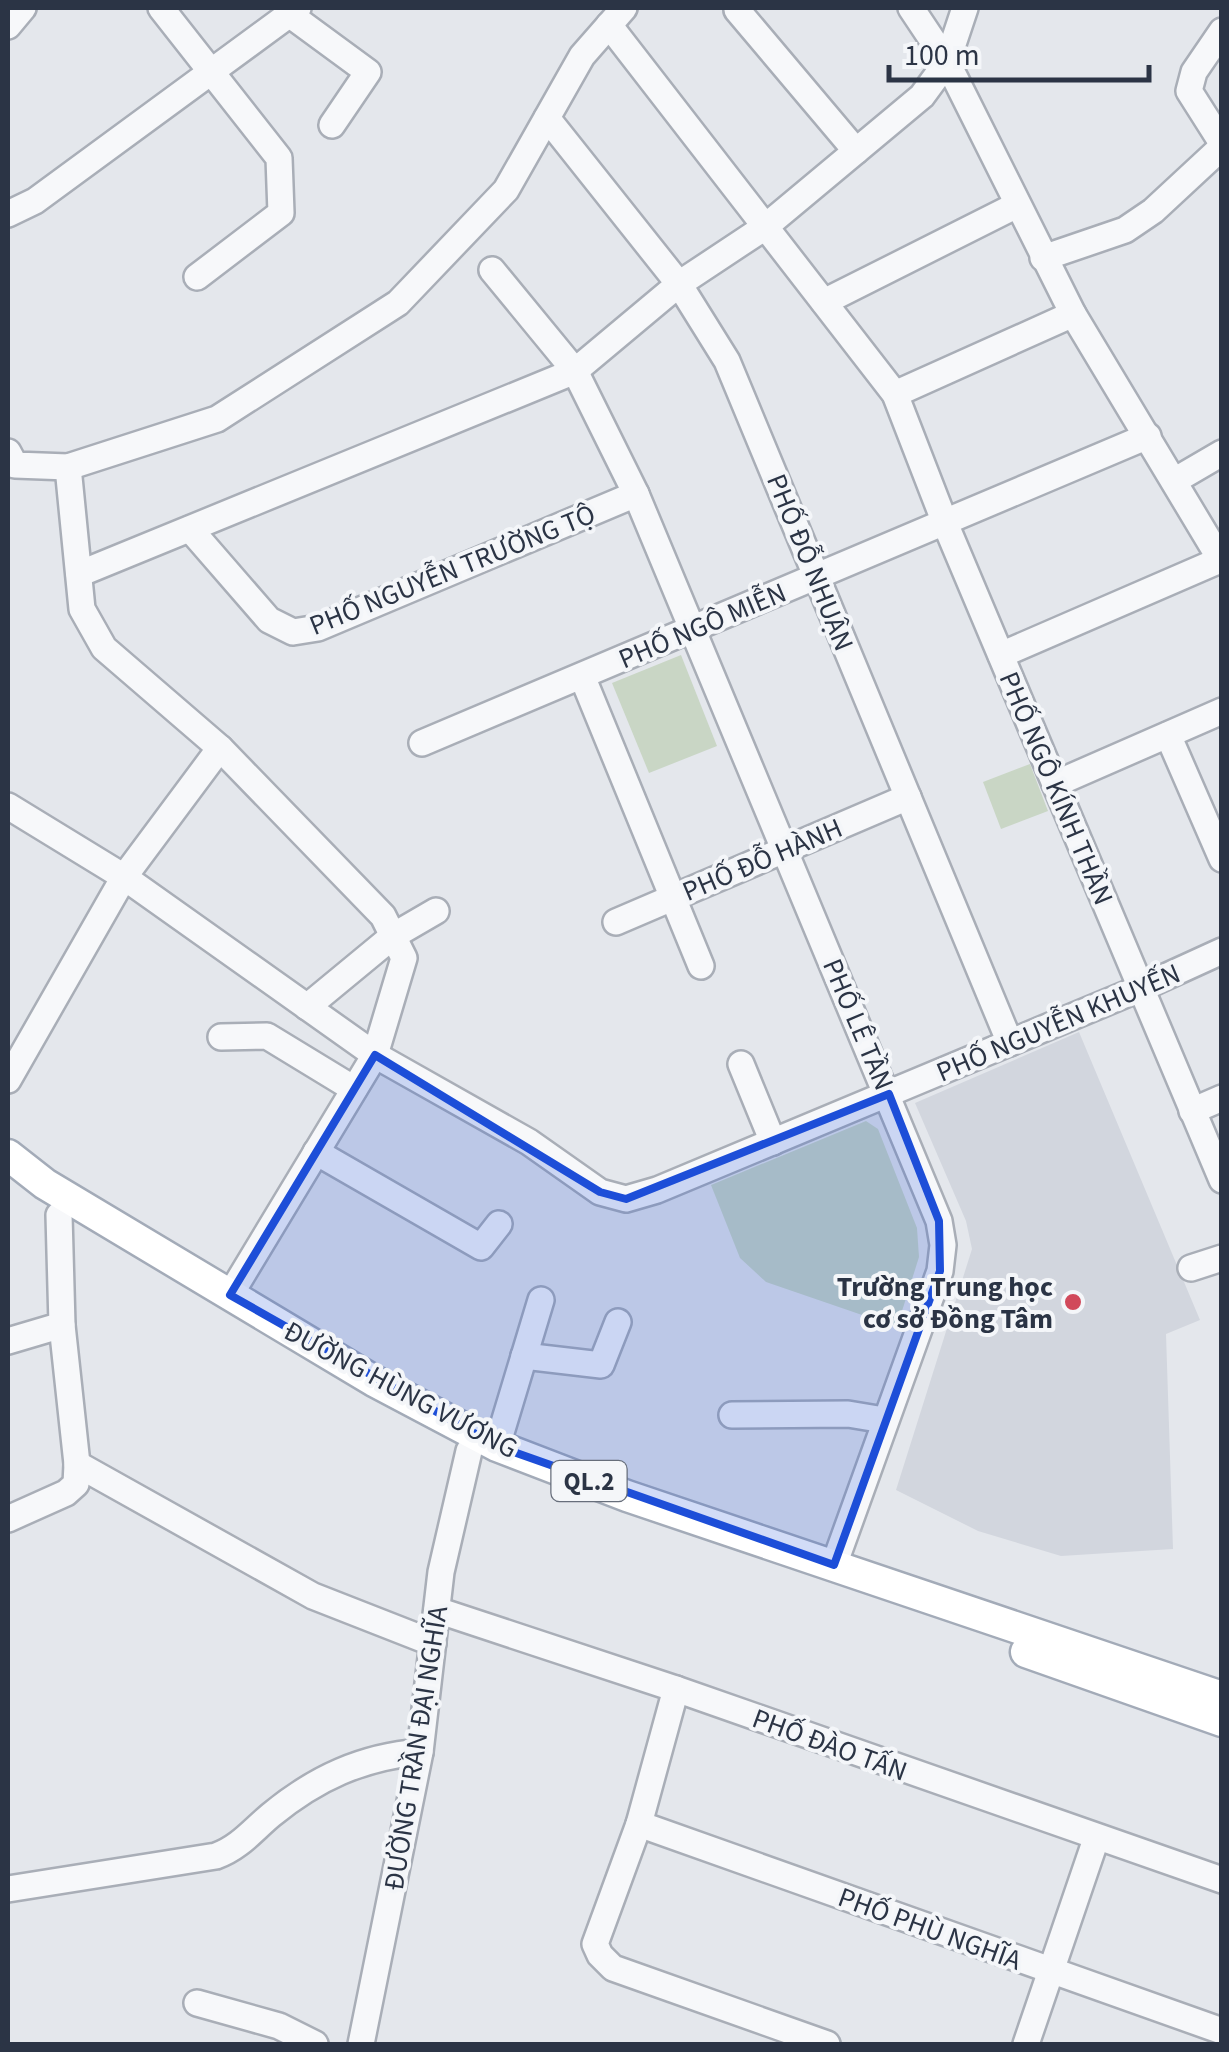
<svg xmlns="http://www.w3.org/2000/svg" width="1229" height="2052" font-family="'Source Sans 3',sans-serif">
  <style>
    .built { fill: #d2d6de }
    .green { fill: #c9d6c5 }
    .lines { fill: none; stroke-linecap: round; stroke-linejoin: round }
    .minor-casing { stroke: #a9aeb7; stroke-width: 30 }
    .major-casing { stroke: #a3abb8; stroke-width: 35 }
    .minor { stroke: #f7f8fa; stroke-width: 25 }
    .major { stroke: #fff; stroke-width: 30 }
    .marked { fill: #1d4ed8; fill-opacity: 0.2; stroke: #1d4ed8; stroke-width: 8; stroke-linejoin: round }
    .poi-dot { fill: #d1495b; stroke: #f4f6f9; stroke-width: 4 }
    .labels { text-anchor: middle; stroke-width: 8; stroke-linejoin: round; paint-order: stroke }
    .shield { fill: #f4f6f9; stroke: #676e7b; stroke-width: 2.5 }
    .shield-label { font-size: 25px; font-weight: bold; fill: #2b3445 }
    .street-label { font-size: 28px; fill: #2b3445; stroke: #f4f6f9 }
    .poi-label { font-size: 28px; font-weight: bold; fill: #2b3445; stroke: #f4f6f9; text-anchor: end }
  </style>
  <rect width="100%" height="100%" fill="#e4e7ec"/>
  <!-- built -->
  <polygon class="built" points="1079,1032 1200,1320 1166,1334 1173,1549 1061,1556 978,1531 896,1490 972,1249 966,1221 915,1103"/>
  <!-- green -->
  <g class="green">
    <polygon points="681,655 717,746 649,773 612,683"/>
    <polygon points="1030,764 1048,811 1001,829 983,782"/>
    <polygon points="866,1121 878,1129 917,1228 919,1257 897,1327 766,1282 740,1258 711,1185"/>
  </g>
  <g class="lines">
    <!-- minor casing -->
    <g class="minor-casing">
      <g id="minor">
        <polyline points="161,8 279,158 281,213 197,277"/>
        <polyline points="911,8 947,62 1073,314 1222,562"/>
        <polyline points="737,10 856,151"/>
        <polyline points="289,14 368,72 332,125"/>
        <polyline points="609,25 895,394 945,523 1222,1180"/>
        <polyline points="8,26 23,8"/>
        <polyline points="1222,31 1194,72 1189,91 1222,143"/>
        <polyline points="547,118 679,284 727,361 1010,1043"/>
        <polyline points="8,214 35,201 298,8"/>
        <polyline points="1043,258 1125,230 1153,211 1222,147"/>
        <polyline points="492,270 575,371 636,494 939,1221 943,1245 940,1271 834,1565"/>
        <polyline points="824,302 1017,205"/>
        <polyline points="895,394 1073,314"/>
        <polyline points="8,452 15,465 68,467 217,419 398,303 506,190 582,56 624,8"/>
        <polyline points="68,467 82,609 104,648 220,748 383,916 404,958 375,1055 230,1295"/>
        <polyline points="1174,481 1222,453"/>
        <polyline points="190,529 269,620 293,632 318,628 636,494"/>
        <polyline points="79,574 575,371 679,284 765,227 922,96 947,62 965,8"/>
        <polyline points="1001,655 1220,560"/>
        <polyline points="582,676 701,966"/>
        <polyline points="1168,735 1222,859"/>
        <polyline points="422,743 1148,436"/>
        <polyline points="1055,784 1222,711"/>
        <polyline points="8,806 124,877 375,1055 529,1142 600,1192 626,1199 657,1190 1141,988 1222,951"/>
        <polyline points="616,922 908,797"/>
        <polyline points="307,1007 393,936 436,911"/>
        <polyline points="221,1037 267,1036 354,1089"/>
        <polyline points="741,1064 773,1142"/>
        <polyline points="8,1080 124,877 220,748"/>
        <polyline points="1192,1111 1222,1098"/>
        <polyline points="316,1152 481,1247 499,1224"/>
        <polyline points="1191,1268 1222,1258"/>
        <polyline points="8,1341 62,1325 59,1215"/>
        <polyline points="524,1356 601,1365 618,1322"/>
        <polyline points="732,1415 848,1414 884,1420"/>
        <polyline points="497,1446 541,1300"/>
        <polyline points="77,1464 313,1596 433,1643"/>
        <polyline points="8,1519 66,1493 76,1484 77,1464 62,1325"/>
        <polyline points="437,1610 676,1689 1222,1880"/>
        <polyline points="676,1689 639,1824 595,1944 600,1955 613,1968 827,2044"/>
        <polyline points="639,1824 1222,2031"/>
        <path d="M8,1889L216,1856C239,1848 253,1830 271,1815C316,1778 362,1757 420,1752"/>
        <polyline points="197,2003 279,2026 315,2044"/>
        <polyline points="361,2044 420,1752 441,1572 469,1451"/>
        <polyline points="1026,2044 1096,1839"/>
      </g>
    </g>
    <!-- major casing -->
    <g class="major-casing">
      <g id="major">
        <polyline points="8,1155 45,1184 374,1381 497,1446 627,1496 1222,1697"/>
        <polyline points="1026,1652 1222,1721"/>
      </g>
    </g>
    <!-- minor -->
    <use href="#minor" class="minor"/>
    <!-- major -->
    <use href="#major" class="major"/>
  </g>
  <!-- marked area -->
  <path class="marked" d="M375,1055L600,1192L626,1199L889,1094L939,1221L940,1271L834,1565L497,1446L230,1295Z"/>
  <!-- markers -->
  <circle class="poi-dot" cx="1073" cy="1302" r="10"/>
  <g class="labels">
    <!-- shield labels -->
    <rect class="shield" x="551.5" y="1461" width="75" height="40" rx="8"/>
    <g class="shield-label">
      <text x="589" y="1490">QL.2</text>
    </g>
    <!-- street labels -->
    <g class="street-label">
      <text transform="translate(811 562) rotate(68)" y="10">PHỐ ĐỖ NHUẬN</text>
      <text transform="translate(452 569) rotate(-22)" y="10">PHỐ NGUYỄN TRƯỜNG TỘ</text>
      <text transform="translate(702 625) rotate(-23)" y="10">PHỐ NGÔ MIỄN</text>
      <text transform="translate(1057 788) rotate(67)" y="10">PHỐ NGÔ KÍNH THẦN</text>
      <text transform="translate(762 859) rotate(-23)" y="10">PHỐ ĐỖ HÀNH</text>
      <text transform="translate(1058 1022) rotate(-23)" y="10">PHỐ NGUYỄN KHUYẾN</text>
      <text transform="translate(859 1024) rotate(67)" y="10">PHỐ LÊ TẦN</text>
      <text transform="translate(401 1389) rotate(28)" y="10">ĐƯỜNG HÙNG VƯƠNG</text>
      <text transform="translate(830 1744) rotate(20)" y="10">PHỐ ĐÀO TẤN</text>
      <text transform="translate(415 1748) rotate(-81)" y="10">ĐƯỜNG TRẦN ĐẠI NGHĨA</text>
      <text transform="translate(930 1928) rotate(20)" y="10">PHỐ PHÙ NGHĨA</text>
    </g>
    <!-- poi labels -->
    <g class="poi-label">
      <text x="1053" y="1296">Trường Trung học<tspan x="1053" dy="32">cơ sở Đồng Tâm</tspan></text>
    </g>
  </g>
  <!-- border -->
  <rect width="1229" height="2052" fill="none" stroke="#2b3445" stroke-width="20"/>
  <!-- scale -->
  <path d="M889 65v15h260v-15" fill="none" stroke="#2b3445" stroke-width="5"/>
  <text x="904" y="65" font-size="30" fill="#2b3445" stroke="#f4f6f9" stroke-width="8" paint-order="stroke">100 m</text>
</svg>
